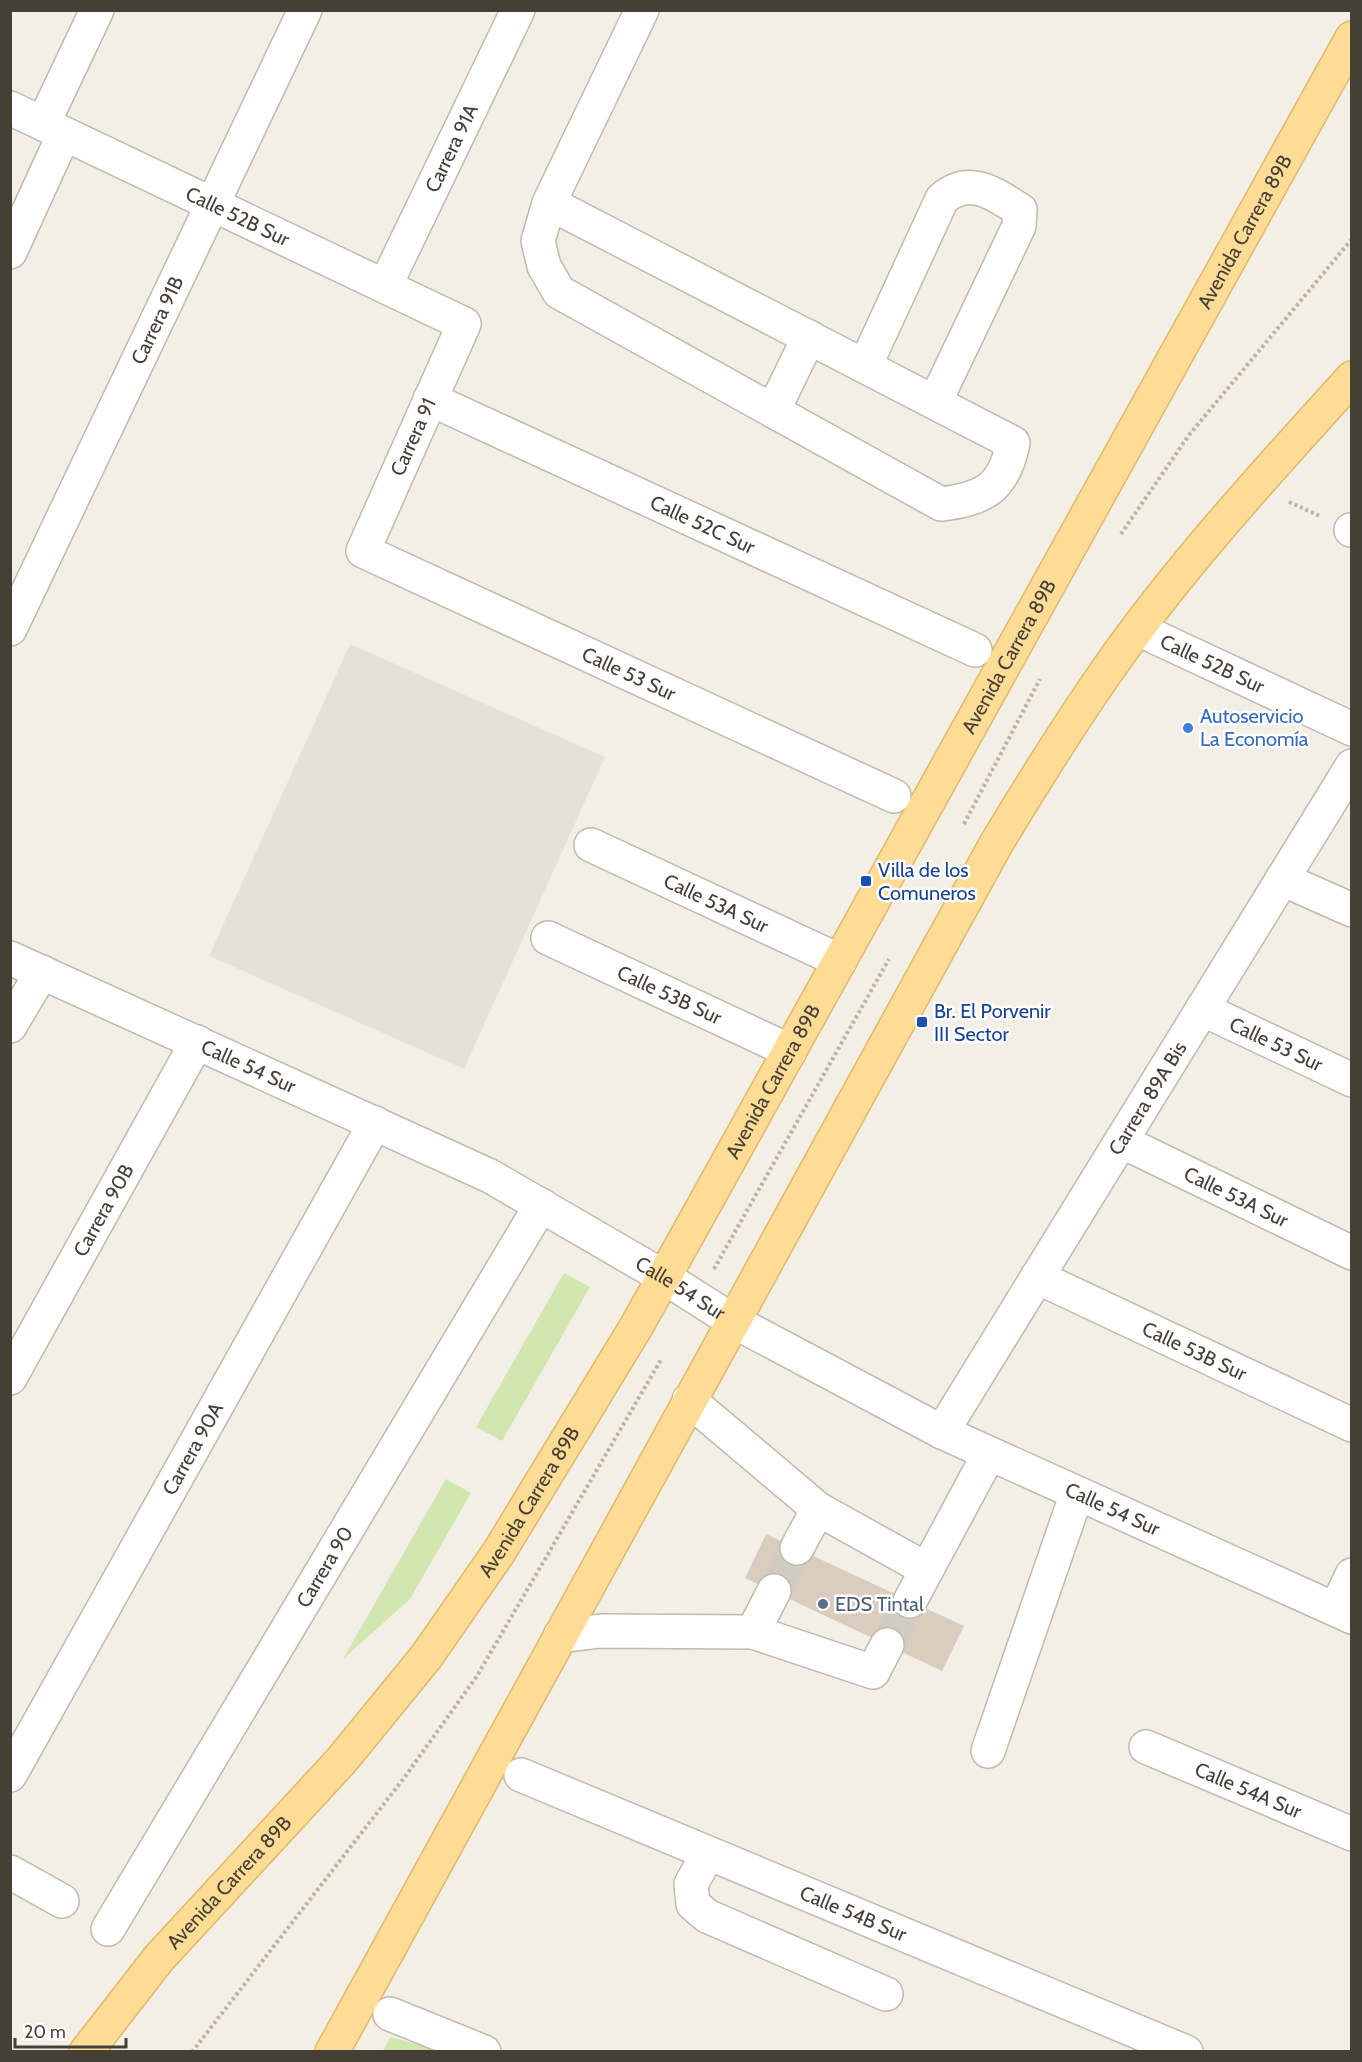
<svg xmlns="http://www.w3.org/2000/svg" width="1362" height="2062" font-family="Cabin,sans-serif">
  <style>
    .residential { fill: #e7e1d5 }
    .green { fill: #d0e7b0 }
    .building { fill: #d8cdbf }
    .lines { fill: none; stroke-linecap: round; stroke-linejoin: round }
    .minor-tunnel { stroke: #d0ccc4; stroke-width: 33; stroke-dasharray: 33 16; stroke-linecap: butt }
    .minor-casing { stroke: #c2b9ac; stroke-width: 36 }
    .major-casing { stroke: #e2b866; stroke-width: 36 }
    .path { stroke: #c0b29b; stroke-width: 4; stroke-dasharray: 3 3; stroke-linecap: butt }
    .minor { stroke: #fff; stroke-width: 33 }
    .major { stroke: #fddc96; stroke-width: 33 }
    .shop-dot { fill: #3f7fe0; stroke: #fff; stroke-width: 2 }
    .transit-dot { fill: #1a4fb4; stroke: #fff; stroke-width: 2 }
    .service-dot { fill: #5c6f8a; stroke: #fff; stroke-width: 2 }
    .labels { text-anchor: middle; stroke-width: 5; stroke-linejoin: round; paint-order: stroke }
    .street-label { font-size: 20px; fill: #463f36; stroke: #fff }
    .shop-label { font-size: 20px; fill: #366cbe; stroke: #fff; text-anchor: start }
    .transit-label { font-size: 20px; fill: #164399; stroke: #fff; text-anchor: start }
    .service-label { font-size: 20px; fill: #4e5e75; stroke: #fff; text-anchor: start }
  </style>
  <rect width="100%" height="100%" fill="#f3efe7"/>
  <!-- residential -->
  <polygon class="residential" points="350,644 605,757 464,1069 209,956"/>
  <!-- green -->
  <g class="green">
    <polygon points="564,1273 590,1287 502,1441 476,1427"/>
    <polygon points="446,1479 471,1493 410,1599 343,1659"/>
    <polygon points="390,2037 443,2051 383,2052"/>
  </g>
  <!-- building -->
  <polygon class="building" points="766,1534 964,1626 942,1671 745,1578"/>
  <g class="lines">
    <!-- minor-tunnel -->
    <g class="minor-tunnel">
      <polyline points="774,1591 797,1548"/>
      <polyline points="887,1645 910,1601"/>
    </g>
    <!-- minor casing -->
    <g class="minor-casing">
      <g id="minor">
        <path id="s1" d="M10,108L464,324L363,551L894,796"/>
        <polyline points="43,124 97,10"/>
        <path d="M549,203L1013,443C1004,488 984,499 941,504L559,292L544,266L538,241L549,203L642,10"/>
        <polyline points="10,252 64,134"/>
        <path id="s2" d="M385,286L518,10"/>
        <path d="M865,366L942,199C969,175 993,193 1020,210L1019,226L935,402"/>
        <path id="s3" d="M430,399L975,650"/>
        <polyline points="773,411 809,337"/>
        <polyline points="1351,530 1352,530"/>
        <path id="s4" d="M10,629L305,10"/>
        <path id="s5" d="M1138,629L1352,729"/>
        <path id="s6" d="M591,845L840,961"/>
        <polyline points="1282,879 1352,910"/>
        <path id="s7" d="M548,938L790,1051"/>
        <path id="s8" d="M10,958L490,1176L664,1277L733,1321L942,1432L1352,1617"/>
        <path id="s9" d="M1202,1009L1352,1080"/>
        <polyline points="10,1026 42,972"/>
        <path id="s10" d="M1121,1141L1352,1253"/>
        <path id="s11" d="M1037,1277L1352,1425"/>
        <path id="s12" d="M10,1378L197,1042"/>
        <polyline points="689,1400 818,1509 797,1548"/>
        <path id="s13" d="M942,1432L1352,766"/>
        <polyline points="818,1509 926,1569"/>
        <polyline points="910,1601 989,1454"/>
        <polyline points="1336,1609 1352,1575"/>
        <polyline points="753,1632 873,1672 887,1645"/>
        <polyline points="560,1636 600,1631 753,1632 774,1591"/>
        <path id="s14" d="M1146,1747L1352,1834"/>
        <polyline points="988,1751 1077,1493"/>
        <path id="s15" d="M10,1775L375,1123"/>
        <path id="s16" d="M521,1775L1186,2052"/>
        <polyline points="708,1854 691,1884 693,1904 707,1916 886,1994"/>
        <polyline points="10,1872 62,1901"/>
        <path id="s17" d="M108,1929L541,1205"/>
        <polyline points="390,2014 484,2052"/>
      </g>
    </g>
    <!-- major casing -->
    <g class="major-casing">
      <g id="major">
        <path id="s18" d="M86,2052L159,1958L341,1761L426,1657L499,1552L636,1327L688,1234L1352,38"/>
        <path d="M332,2052L996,844C1031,786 1067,728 1106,672C1179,567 1266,473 1352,378"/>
      </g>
    </g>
    <!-- path -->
    <g class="path">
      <polyline points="1289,502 1320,516"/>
      <polyline points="1121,534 1189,435 1352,239"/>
      <polyline points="964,824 1040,679"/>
      <polyline points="714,1269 889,959"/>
      <polyline points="192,2052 404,1778 477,1676 662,1358"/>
    </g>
    <!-- minor -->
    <use href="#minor" class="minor"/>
    <!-- major -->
    <use href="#major" class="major"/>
  </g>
  <!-- markers -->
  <circle class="shop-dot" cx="1188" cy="728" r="6"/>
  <g class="transit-dot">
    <rect x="860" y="875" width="12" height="12" rx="3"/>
    <rect x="916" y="1016" width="12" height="12" rx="3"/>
  </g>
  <circle class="service-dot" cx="823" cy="1604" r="6"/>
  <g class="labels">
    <!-- street labels -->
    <g class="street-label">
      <text dy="7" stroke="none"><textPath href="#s2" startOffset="153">Carrera 91A</textPath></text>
      <text dy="7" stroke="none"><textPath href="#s1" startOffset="252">Calle 52B Sur</textPath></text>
      <text dy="7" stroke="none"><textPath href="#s18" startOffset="2166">Avenida Carrera 89B</textPath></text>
      <text dy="7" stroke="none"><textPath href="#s4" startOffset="342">Carrera 91B</textPath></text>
      <text transform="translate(413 437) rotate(-66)" y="7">Carrera 91</text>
      <text dy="7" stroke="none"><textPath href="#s3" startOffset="300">Calle 52C Sur</textPath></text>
      <text dy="7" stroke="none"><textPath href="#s18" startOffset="1680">Avenida Carrera 89B</textPath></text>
      <text dy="7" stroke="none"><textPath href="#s5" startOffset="82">Calle 52B Sur</textPath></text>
      <text dy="7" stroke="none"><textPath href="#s1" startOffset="1044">Calle 53 Sur</textPath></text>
      <text dy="7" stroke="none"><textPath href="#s6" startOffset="138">Calle 53A Sur</textPath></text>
      <text dy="7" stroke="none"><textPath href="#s7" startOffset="134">Calle 53B Sur</textPath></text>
      <text dy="7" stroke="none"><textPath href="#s9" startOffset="82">Calle 53 Sur</textPath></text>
      <text dy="7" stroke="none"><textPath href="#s8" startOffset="262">Calle 54 Sur</textPath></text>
      <text dy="7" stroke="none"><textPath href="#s18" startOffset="1194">Avenida Carrera 89B</textPath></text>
      <text dy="7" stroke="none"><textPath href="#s13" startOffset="392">Carrera 89A Bis</textPath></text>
      <text dy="7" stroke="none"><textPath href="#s10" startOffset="128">Calle 53A Sur</textPath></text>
      <text dy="7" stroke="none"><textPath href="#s12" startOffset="192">Carrera 90B</textPath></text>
      <text dy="7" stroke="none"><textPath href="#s8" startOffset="748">Calle 54 Sur</textPath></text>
      <text dy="7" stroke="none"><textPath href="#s11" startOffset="174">Calle 53B Sur</textPath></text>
      <text dy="7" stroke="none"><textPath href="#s15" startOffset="374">Carrera 90A</textPath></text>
      <text dy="7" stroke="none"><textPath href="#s18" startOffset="708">Avenida Carrera 89B</textPath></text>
      <text dy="7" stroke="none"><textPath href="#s8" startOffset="1234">Calle 54 Sur</textPath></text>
      <text dy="7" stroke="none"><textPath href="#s17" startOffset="422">Carrera 90</textPath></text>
      <text dy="7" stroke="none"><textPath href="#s14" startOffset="111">Calle 54A Sur</textPath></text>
      <text dy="7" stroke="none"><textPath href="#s18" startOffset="222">Avenida Carrera 89B</textPath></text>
      <text dy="7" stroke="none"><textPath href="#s16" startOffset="360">Calle 54B Sur</textPath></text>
    </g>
    <!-- shop labels -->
    <g class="shop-label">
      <text x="1200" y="723">Autoservicio<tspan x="1200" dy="23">La Economía</tspan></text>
    </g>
    <!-- transit labels -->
    <g class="transit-label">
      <text x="878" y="877">Villa de los<tspan x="878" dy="23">Comuneros</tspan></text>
      <text x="934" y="1018">Br. El Porvenir<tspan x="934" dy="23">III Sector</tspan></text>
    </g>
    <!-- service labels -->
    <g class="service-label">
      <text x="835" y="1611">EDS Tintal</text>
    </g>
  </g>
  <!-- border -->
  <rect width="1362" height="2062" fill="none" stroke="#463f36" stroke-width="24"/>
  <!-- scale -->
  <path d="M15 2038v9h111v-9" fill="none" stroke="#463f36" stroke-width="3"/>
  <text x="24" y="2038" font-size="18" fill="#463f36" stroke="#ffffff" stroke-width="4.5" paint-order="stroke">20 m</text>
</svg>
